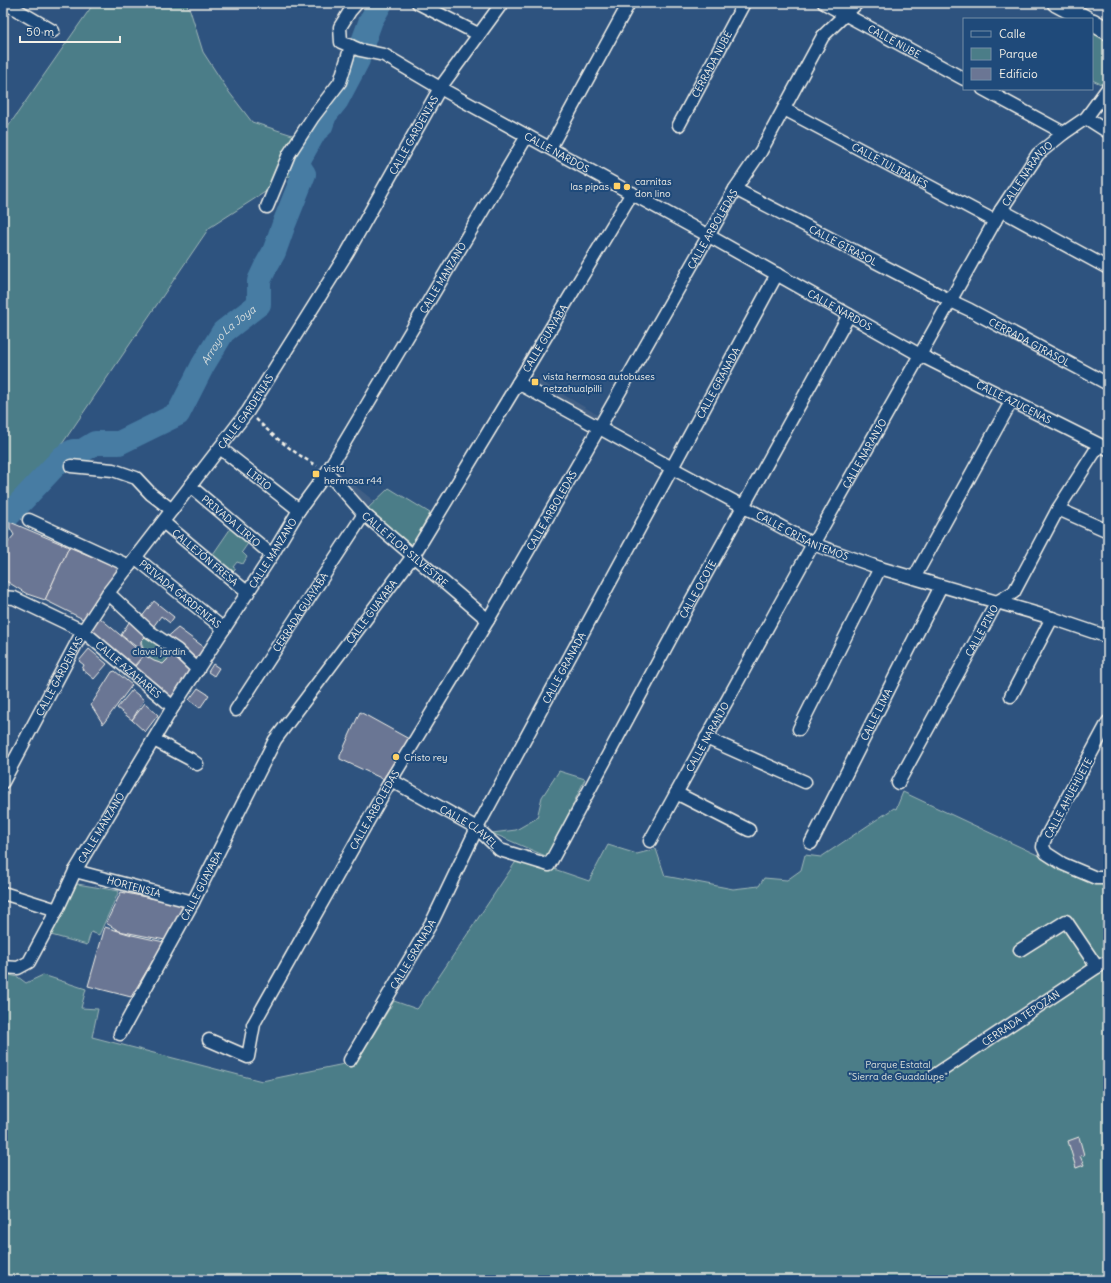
<svg xmlns="http://www.w3.org/2000/svg" width="1111" height="1283" font-family="Delius,sans-serif">
  <style>
    .built { fill: #405e85 }
    .green { fill: #4b7d88; stroke: #a0b7b8 }
    .lines { fill: none; stroke-linecap: round; stroke-linejoin: round }
    .river { stroke: #467ba3; stroke-width: 24 }
    .building { fill: #6b7694; stroke: #f4f1e8 }
    .street-casing { stroke: #f4f1e8; stroke-width: 15 }
    .secondary-casing { stroke: #f4f1e8; stroke-width: 20 }
    .path { stroke: #f4f1e8; stroke-width: 2.5; stroke-dasharray: 4 3; stroke-linecap: butt }
    .street { stroke: #1f4a7a; stroke-width: 12 }
    .secondary { stroke: #1f4a7a; stroke-width: 17 }
    .poi-dot { fill: #ffd166; stroke: #1f4a7a; stroke-width: 1.5 }
    .labels { text-anchor: middle; stroke-width: 4; stroke-linejoin: round; paint-order: stroke }
    .street-label { font-size: 10px; fill: #f4f1e8; stroke: #1f4a7a }
    .poi-label { font-size: 10px; fill: #f4f1e8; stroke: #1f4a7a; text-anchor: start }
    .park-label { font-size: 10px; fill: #dbe0da; stroke: #1f4a7a }
    .water-label { font-size: 11px; font-style: italic; fill: #dadfde; stroke: #1f4a7a }
  </style>
  <rect width="100%" height="100%" fill="#2e537f"/>
  <filter id="ink" filterUnits="userSpaceOnUse"><feTurbulence type="fractalNoise" baseFrequency=".025" numOctaves="2"/><feDisplacementMap in="SourceGraphic" scale="8" xChannelSelector="R" yChannelSelector="G"/><feConvolveMatrix kernelMatrix="1 2 1 2 8 2 1 2 1" color-interpolation-filters="sRGB"/></filter>
  <g filter="url(#ink)">
    <!-- built -->
    <g class="built">
      <polygon points="527,373 601,417 598,425 522,383"/>
      <polygon points="338,472 374,501 364,510 332,475"/>
    </g>
    <!-- green -->
    <g class="green">
      <polygon points="94,3 185,3 190,10 203,52 229,92 252,122 311,141 301,169 209,228 60,447 43,464 3,511 3,134"/>
      <polygon points="1092,24 1108,33 1108,79 1101,84 1092,80"/>
      <polygon points="389,488 430,513 410,549 365,511"/>
      <polygon points="233,525 251,539 242,552 247,557 243,564 237,562 233,567 236,569 232,573 209,560"/>
      <polygon points="147,635 175,651 163,664 154,661 143,654 144,651 141,641"/>
      <polygon points="559,771 585,779 548,857 492,833 516,830 537,818 542,797"/>
      <polygon points="903,792 1095,882 1108,882 1108,1280 3,1280 3,980 5,974 18,977 26,983 43,975 86,989 81,1008 98,1009 92,1037 262,1081 349,1063 363,1052 394,1001 417,1009 418,1008 519,857 589,881 608,845 637,854 656,849 665,876 733,889 759,886 764,878 787,880 801,870 805,855 821,857 894,808 896,809"/>
      <polygon points="77,884 119,891 99,935 91,932 87,945 51,935"/>
    </g>
    <g class="lines">
      <!-- river -->
      <path class="river" id="s1" d="M3,521L63,457L73,451H82L95,443H119L178,414L203,365L223,332L259,304V281L266,266L274,252L284,224L304,174L297,163L315,131L321,126L325,115L337,100L347,81L358,60L360,50L371,20L381,3"/>
    </g>
    <!-- building -->
    <g class="building">
      <polygon points="10,522 69,547 45,600 27,594 3,579 3,548 14,535 10,528"/>
      <polygon points="69,547 119,568 83,619 45,600"/>
      <polygon points="154,601 174,617 170,623 161,616 153,627 141,618"/>
      <polygon points="100,618 144,655 132,668 90,630"/>
      <polygon points="131,619 148,634 141,641 141,645 144,651 143,652 121,635"/>
      <polygon points="178,628 208,650 197,666 165,639"/>
      <polygon points="89,649 107,664 94,679 82,669 84,665 79,661"/>
      <polygon points="176,651 196,671 172,702 133,669 144,655 154,661 163,664"/>
      <polygon points="213,664 219,668 214,676 208,672"/>
      <polygon points="115,671 132,685 103,724 91,705 112,672"/>
      <polygon points="198,688 209,695 200,708 189,700"/>
      <polygon points="132,690 144,700 132,720 117,708"/>
      <polygon points="145,703 158,715 145,732 132,720"/>
      <polygon points="360,712 409,739 383,779 340,759 340,756"/>
      <polygon points="121,892 186,905 165,940 119,931 106,923"/>
      <polygon points="105,927 132,935 164,942 131,997 88,986"/>
      <polygon points="1079,1137 1084,1155 1080,1156 1084,1165 1076,1168 1068,1141"/>
    </g>
    <g class="lines">
      <!-- street casing -->
      <g class="street-casing">
        <g id="street">
          <polyline points="5,3 53,31"/>
          <path id="s2" d="M357,3L350,11L340,27L341,42L360,50L384,55L440,88L709,236L920,355L1108,449"/>
          <polyline points="418,3 478,34"/>
          <path id="s3" d="M824,3L964,79"/>
          <polyline points="983,89 1064,133"/>
          <path id="s4" d="M784,109L995,221"/>
          <polyline points="1086,118 1108,132"/>
          <path id="s5" d="M679,125L744,3"/>
          <polyline points="550,148 629,3"/>
          <path id="s6" d="M735,189L951,301L970,310L1108,384"/>
          <polyline points="267,207 289,154 313,117 340,82 351,46"/>
          <polyline points="1001,210 1108,268"/>
          <path id="s7" d="M518,383L672,468L813,544L880,568L1052,618L1108,637"/>
          <path id="s8" d="M220,448L299,510"/>
          <polyline points="71,466 113,470 136,478 151,494 172,510"/>
          <path id="s9" d="M327,472L364,514L488,620"/>
          <path id="s10" d="M190,486L272,555"/>
          <polyline points="1058,509 1108,531"/>
          <polyline points="29,520 129,566"/>
          <path id="s11" d="M163,522L248,593"/>
          <path id="s12" d="M136,558L224,629"/>
          <polyline points="914,578 1011,402"/>
          <polyline points="108,593 150,632 177,650 198,670"/>
          <path id="s13" d="M3,597L14,598L83,631L173,707"/>
          <polyline points="1011,696 1052,618"/>
          <path id="s14" d="M236,710L364,514"/>
          <polyline points="1108,722 1044,841 1043,847 1046,853 1063,864 1096,878 1108,878"/>
          <polyline points="799,729 880,568"/>
          <polyline points="706,738 805,782"/>
          <polyline points="154,740 190,759 197,764"/>
          <path id="s15" d="M391,780L477,828L500,850L549,865L687,608L849,315"/>
          <path id="s16" d="M3,782L83,631L108,593L248,411L347,253L440,88L502,3"/>
          <path id="s17" d="M898,783L997,602L1014,592L1058,509L1099,445"/>
          <polyline points="676,793 749,830"/>
          <path id="s18" d="M650,841L813,544L920,355L1001,210L1038,154L1064,133L1086,118L1108,88"/>
          <path id="s19" d="M811,843L941,586"/>
          <path id="s20" d="M75,871L193,902"/>
          <polyline points="3,893 57,910"/>
          <polyline points="1020,950 1066,921 1097,967"/>
          <path id="s21" d="M3,967L18,968L29,962L57,910L75,871L173,707L272,555L299,510L327,472L527,136"/>
          <path id="s22" d="M253,1025L391,780L488,620L599,428L735,189L761,151L823,36L857,3"/>
          <path id="s23" d="M120,1034L193,902L275,740L413,556L518,383L632,193"/>
          <polyline points="209,1040 248,1057 254,1024"/>
          <path id="s24" d="M350,1060L433,920L477,828L777,274"/>
          <path id="s25" d="M935,1075L1097,967L1108,962"/>
        </g>
      </g>
      <!-- secondary casing -->
      <g class="secondary-casing">
        <g id="secondary">
          <polyline points="1056,3 1086,19"/>
          <polyline points="1092,22 1108,31"/>
        </g>
      </g>
      <!-- path -->
      <g class="path">
        <path d="M256,419C275,438 293,452 317,466"/>
        <polyline points="3,582 8,585"/>
      </g>
      <!-- street -->
      <use href="#street" class="street"/>
      <!-- secondary -->
      <use href="#secondary" class="secondary"/>
    </g>
  </g>
  <!-- markers -->
  <g class="poi-dot">
    <rect x="613" y="182" width="8" height="8" rx="2"/>
    <circle cx="627" cy="187" r="4"/>
    <rect x="531" y="378" width="8" height="8" rx="2"/>
    <rect x="312" y="470" width="8" height="8" rx="2"/>
    <circle cx="396" cy="757" r="4"/>
  </g>
  <g class="labels">
    <!-- street labels -->
    <g class="street-label">
      <text dy="4" stroke="none"><textPath href="#s3" startOffset="80">CALLE NUBE</textPath></text>
      <text dy="4" stroke="none"><textPath href="#s5" startOffset="69">CERRADA NUBE</textPath></text>
      <text dy="4" stroke="none"><textPath href="#s16" startOffset="768">CALLE GARDENIAS</textPath></text>
      <text dy="4" stroke="none"><textPath href="#s2" startOffset="288">CALLE NARDOS</textPath></text>
      <text dy="4" stroke="none"><textPath href="#s4" startOffset="120">CALLE TULIPANES</textPath></text>
      <text dy="4" stroke="none"><textPath href="#s18" startOffset="767">CALLE NARANJO</textPath></text>
      <text dy="4" stroke="none"><textPath href="#s22" startOffset="919">CALLE ARBOLEDAS</textPath></text>
      <text dy="4" stroke="none"><textPath href="#s6" startOffset="122">CALLE GIRASOL</textPath></text>
      <text dy="4" stroke="none"><textPath href="#s21" startOffset="828">CALLE MANZANO</textPath></text>
      <text dy="4" stroke="none"><textPath href="#s2" startOffset="612">CALLE NARDOS</textPath></text>
      <text dy="4" stroke="none"><textPath href="#s23" startOffset="817">CALLE GUAYABA</textPath></text>
      <text dy="4" stroke="none"><textPath href="#s6" startOffset="332">CERRADA GIRASOL</textPath></text>
      <text dy="4" stroke="none"><textPath href="#s24" startOffset="771">CALLE GRANADA</textPath></text>
      <text dy="4" stroke="none"><textPath href="#s2" startOffset="809">CALLE AZUCENAS</textPath></text>
      <text dy="4" stroke="none"><textPath href="#s16" startOffset="444">CALLE GARDENIAS</textPath></text>
      <text dy="4" stroke="none"><textPath href="#s18" startOffset="443">CALLE NARANJO</textPath></text>
      <text dy="4" stroke="none"><textPath href="#s8" startOffset="50">LIRIO</textPath></text>
      <text dy="4" stroke="none"><textPath href="#s22" startOffset="595">CALLE ARBOLEDAS</textPath></text>
      <text dy="4" stroke="none"><textPath href="#s10" startOffset="54">PRIVADA LIRIO</textPath></text>
      <text dy="4" stroke="none"><textPath href="#s7" startOffset="323">CALLE CRISANTEMOS</textPath></text>
      <text dy="4" stroke="none"><textPath href="#s9" startOffset="110">CALLE FLOR SILVESTRE</textPath></text>
      <text dy="4" stroke="none"><textPath href="#s21" startOffset="504">CALLE MANZANO</textPath></text>
      <text dy="4" stroke="none"><textPath href="#s11" startOffset="55">CALLEJÓN FRESA</textPath></text>
      <text dy="4" stroke="none"><textPath href="#s15" startOffset="495">CALLE OCOTE</textPath></text>
      <text dy="4" stroke="none"><textPath href="#s12" startOffset="57">PRIVADA GARDENIAS</textPath></text>
      <text dy="4" stroke="none"><textPath href="#s23" startOffset="493">CALLE GUAYABA</textPath></text>
      <text dy="4" stroke="none"><textPath href="#s14" startOffset="117">CERRADA GUAYABA</textPath></text>
      <text dy="4" stroke="none"><textPath href="#s17" startOffset="174">CALLE PINO</textPath></text>
      <text dy="4" stroke="none"><textPath href="#s24" startOffset="447">CALLE GRANADA</textPath></text>
      <text dy="4" stroke="none"><textPath href="#s13" startOffset="147">CALLE AZAHARES</textPath></text>
      <text dy="4" stroke="none"><textPath href="#s16" startOffset="120">CALLE GARDENIAS</textPath></text>
      <text dy="4" stroke="none"><textPath href="#s19" startOffset="144">CALLE LIMA</textPath></text>
      <text dy="4" stroke="none"><textPath href="#s18" startOffset="119">CALLE NARANJO</textPath></text>
      <text transform="translate(1068 798) rotate(-62)" y="4">CALLE AHUEHUETE</text>
      <text dy="4" stroke="none"><textPath href="#s22" startOffset="247">CALLE ARBOLEDAS</textPath></text>
      <text dy="4" stroke="none"><textPath href="#s15" startOffset="91">CALLE CLAVEL</textPath></text>
      <text dy="4" stroke="none"><textPath href="#s21" startOffset="180">CALLE MANZANO</textPath></text>
      <text dy="4" stroke="none"><textPath href="#s23" startOffset="169">CALLE GUAYABA</textPath></text>
      <text dy="4" stroke="none"><textPath href="#s20" startOffset="61">HORTENSIA</textPath></text>
      <text dy="4" stroke="none"><textPath href="#s24" startOffset="123">CALLE GRANADA</textPath></text>
      <text dy="4" stroke="none"><textPath href="#s25" startOffset="103">CERRADA TEPOZÁN</textPath></text>
    </g>
    <!-- poi labels -->
    <g class="poi-label">
      <text x="635" y="185">carnitas<tspan x="635" dy="12">don lino</tspan></text>
      <text x="609" y="190" text-anchor="end">las pipas</text>
      <text x="543" y="380">vista hermosa autobuses<tspan x="543" dy="12">netzahualpilli</tspan></text>
      <text x="324" y="472">vista<tspan x="324" dy="12">hermosa r44</tspan></text>
      <text x="404" y="761">Cristo rey</text>
    </g>
    <!-- park labels -->
    <g class="park-label">
      <text x="159" y="655">clavel jardín</text>
      <text x="898" y="1068">Parque Estatal<tspan x="898" dy="12">"Sierra de Guadalupe"</tspan></text>
    </g>
    <!-- water labels -->
    <g class="water-label">
      <text dy="4" stroke="none"><textPath href="#s1" startOffset="308">Arroyo La Joya</textPath></text>
    </g>
  </g>
  <!-- margin -->
  <rect width="1111" height="1283" fill="none" stroke="#1f4a7a" stroke-width="16"/>
  <rect x="8" y="8" width="1095" height="1267" fill="none" stroke="#f4f1e8" stroke-width="1.5" filter="url(#ink)"/>
  <!-- legend -->
  <rect x="963" y="18" width="130" height="72" fill="#1f4a7a" stroke="#748da6"/>
  <rect x="971" y="31" width="20" height="6" fill="#1f4a7a" stroke="#748da6"/>
  <text x="999" y="38" font-size="12" fill="#f4f1e8">Calle</text>
  <rect x="971" y="48" width="20" height="12" fill="#4b7d88" stroke="#748da6"/>
  <text x="999" y="58" font-size="12" fill="#f4f1e8">Parque</text>
  <rect x="971" y="68" width="20" height="12" fill="#6b7694" stroke="#748da6"/>
  <text x="999" y="78" font-size="12" fill="#f4f1e8">Edificio</text>
  <!-- scale -->
  <path d="M20 36v6h100v-6" fill="none" stroke="#f4f1e8" stroke-width="2"/>
  <text x="26" y="36" font-size="12" fill="#f4f1e8" stroke="#1f4a7a" stroke-width="3" paint-order="stroke">50 m</text>
</svg>
